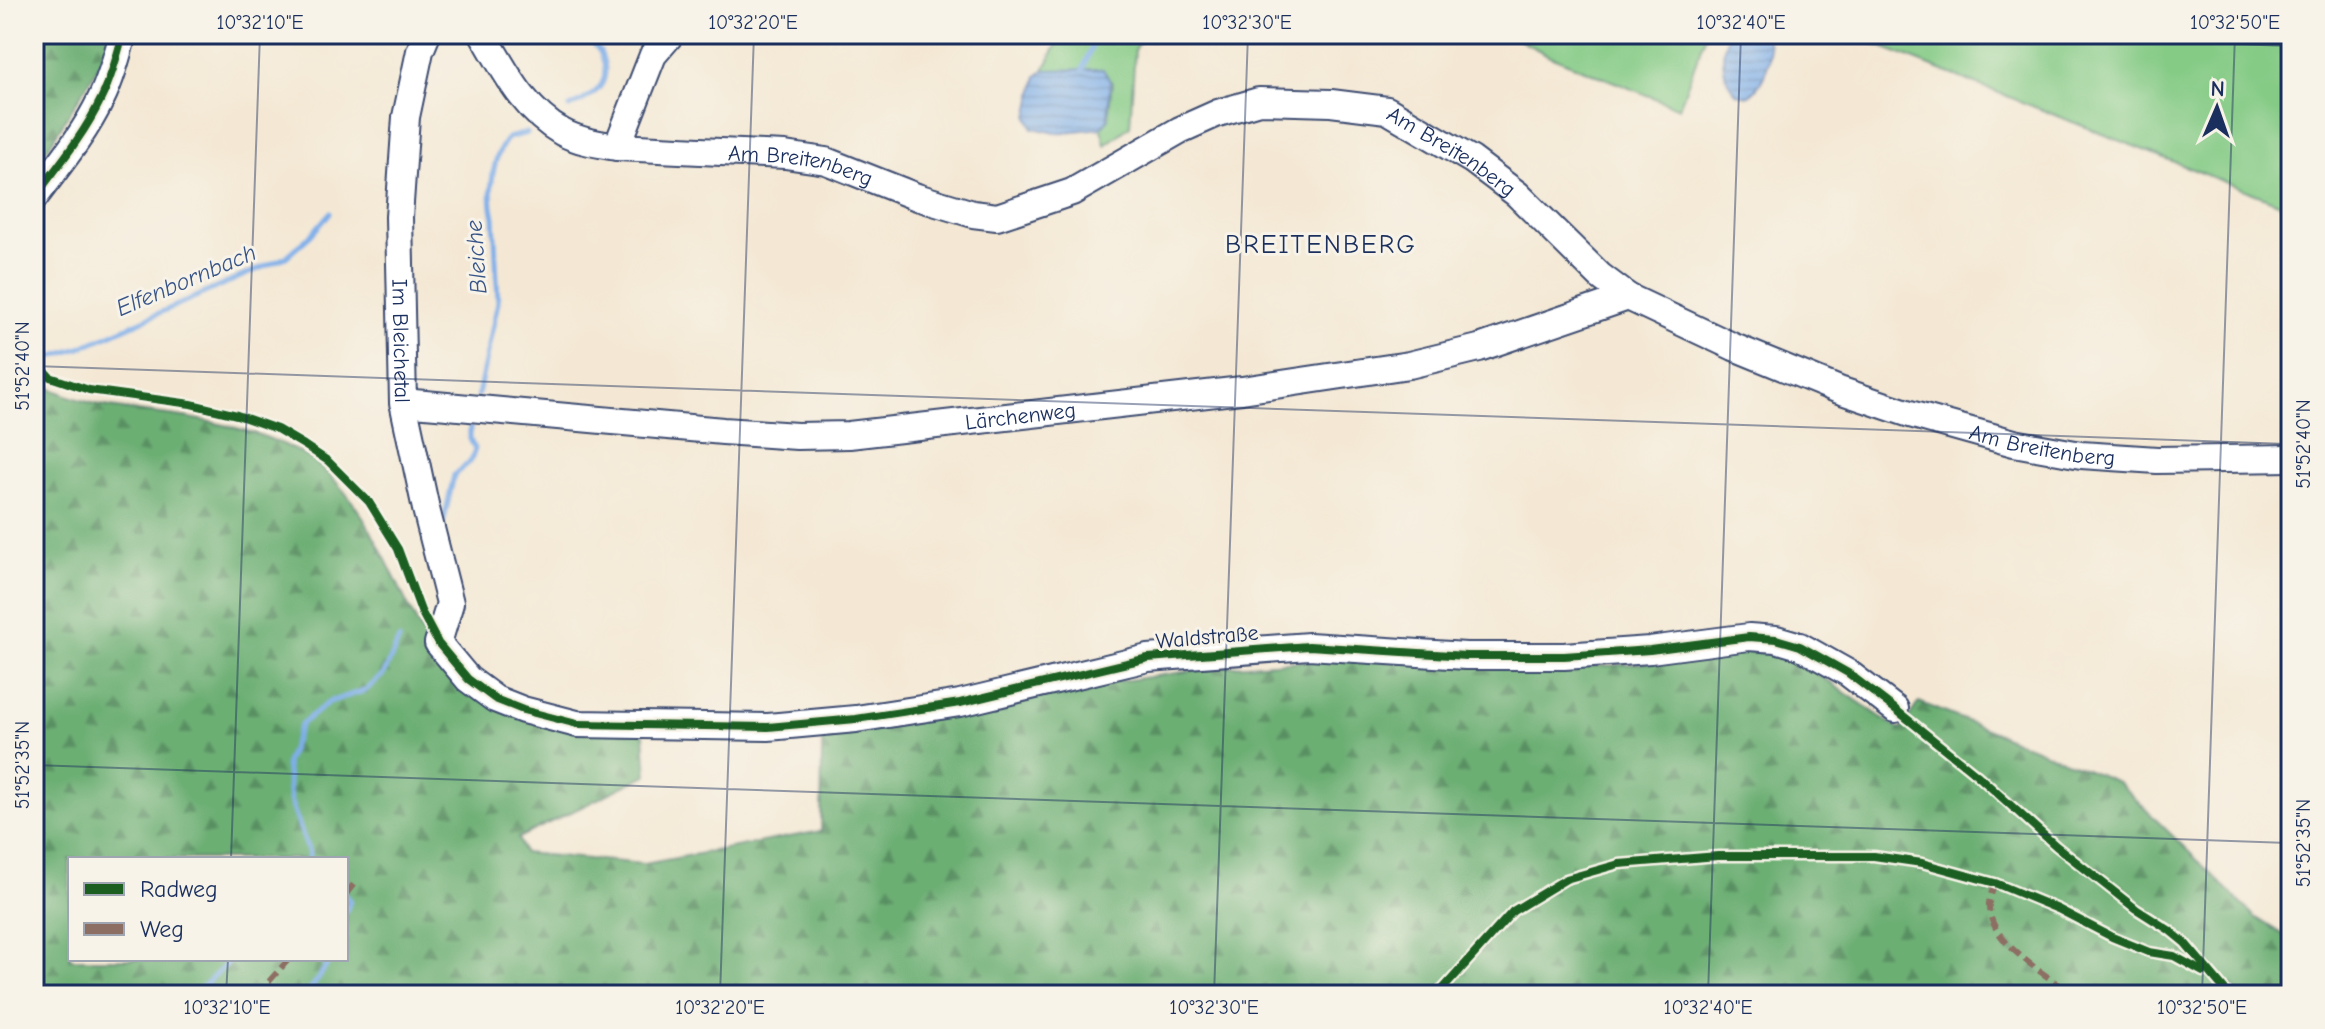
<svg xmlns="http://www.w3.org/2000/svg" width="2325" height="1029" font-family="'Comic Neue',sans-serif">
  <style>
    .grass { fill: #85cb86; stroke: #507d72; stroke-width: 2 }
    .forest { fill: url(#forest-firs); stroke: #446f68; stroke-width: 2; fill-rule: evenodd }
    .water { fill: url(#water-rules); stroke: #4d6fa4; stroke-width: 2 }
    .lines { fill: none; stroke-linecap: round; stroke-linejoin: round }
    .stream { stroke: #7fafe9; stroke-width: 5 }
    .minor-casing { stroke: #3c4b70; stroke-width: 30 }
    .minor { stroke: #fff; stroke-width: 26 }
    .quiet { stroke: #8d6e63; stroke-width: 6; stroke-dasharray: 12 6; stroke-linecap: butt }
    .cycleway-casing { stroke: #f7f3e8; stroke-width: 13 }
    .cycleway { stroke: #1b5e20; stroke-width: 8 }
    .ticks { fill: none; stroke: #1b2f5e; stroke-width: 2; stroke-opacity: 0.45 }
    .labels { text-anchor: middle; stroke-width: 6; stroke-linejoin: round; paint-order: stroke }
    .street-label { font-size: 22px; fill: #1b2f5e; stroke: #f7f3e8 }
    .water-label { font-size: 24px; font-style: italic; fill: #395588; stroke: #f7f3e8 }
    .quarter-label { font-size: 26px; letter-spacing: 2px; fill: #1b2f5e; stroke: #f7f3e8 }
    .neatline { fill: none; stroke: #1b2f5e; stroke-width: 3 }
    .ticks-label { font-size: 20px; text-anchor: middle; fill: #1b2f5e }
  </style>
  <defs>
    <pattern id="forest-firs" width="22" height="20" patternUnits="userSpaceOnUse" patternTransform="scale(2)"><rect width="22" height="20" fill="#6caf73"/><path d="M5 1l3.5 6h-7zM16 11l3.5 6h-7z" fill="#588f62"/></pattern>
    <pattern id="water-rules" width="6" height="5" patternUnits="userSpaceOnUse" patternTransform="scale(2)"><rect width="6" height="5" fill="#7fafe9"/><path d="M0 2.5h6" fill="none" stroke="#678fc0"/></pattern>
  </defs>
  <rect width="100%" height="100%" fill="#f7f3e8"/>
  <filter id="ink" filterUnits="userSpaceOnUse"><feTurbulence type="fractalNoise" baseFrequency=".0125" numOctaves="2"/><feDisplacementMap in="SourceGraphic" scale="16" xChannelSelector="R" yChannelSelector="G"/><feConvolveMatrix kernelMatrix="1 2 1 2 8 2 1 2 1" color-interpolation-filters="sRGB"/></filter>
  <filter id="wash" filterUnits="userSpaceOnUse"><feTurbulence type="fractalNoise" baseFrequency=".006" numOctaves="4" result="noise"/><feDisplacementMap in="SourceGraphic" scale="32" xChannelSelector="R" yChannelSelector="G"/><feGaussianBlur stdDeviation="1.8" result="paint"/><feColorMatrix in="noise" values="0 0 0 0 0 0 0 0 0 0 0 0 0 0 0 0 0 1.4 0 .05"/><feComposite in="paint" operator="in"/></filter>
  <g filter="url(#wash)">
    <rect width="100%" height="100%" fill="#f4e8d4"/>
    <!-- grass -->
    <g class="grass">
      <polygon points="1062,34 1361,34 1203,40 1142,39 1135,48 1130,126 1105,145 1101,128 1108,119 1112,83 1103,70 1044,70"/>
      <polygon points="1508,34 1706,34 1679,108 1550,56"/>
      <polygon points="1849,34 2291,34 2291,208"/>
    </g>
    <!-- forest -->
    <g class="forest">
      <polygon points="34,34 110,34 105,56 34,170"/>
      <path d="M34,373C36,376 38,380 41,383C44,386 52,389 57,391C101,412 159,411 206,421C237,427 271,437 299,452C383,500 397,620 459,686L644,734L647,775L518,838L524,853L644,864L821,831L822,740L1121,681L1218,667L1330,659L1566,668L1649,663L1727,651L1787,653L1900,730L1919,702L2118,782L2255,917L2291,940V995H34ZM70,859H346V959H70Z"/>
    </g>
    <!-- water -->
    <g class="water">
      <path d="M1729,34H1764C1776,52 1765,85 1748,96L1737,94C1722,79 1719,53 1729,34Z"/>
      <polygon points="1103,69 1110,81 1108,119 1101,128 1056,133 1033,128 1028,117 1037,76 1044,70"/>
    </g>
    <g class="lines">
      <!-- stream -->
      <g class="stream">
        <polyline points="1083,69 1097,34"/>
        <path d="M570,107C593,96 614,85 601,54C598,46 589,43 587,34"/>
        <polyline points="42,360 80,348 286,257 311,235 330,213"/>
        <path d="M478,395L498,302L494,217C488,195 492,155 508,138L527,133"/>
        <polyline points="443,524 454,475 471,461 475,449 470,439 470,428"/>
        <polyline points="308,859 309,853 290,800 286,763 301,724 329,702 366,690 384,674 399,640"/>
        <polyline points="346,896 350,901 346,911"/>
        <polyline points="194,995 232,959"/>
        <polyline points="307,995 331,959"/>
      </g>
    </g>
  </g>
  <g filter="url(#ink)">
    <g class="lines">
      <!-- minor casing -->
      <g class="minor-casing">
        <g id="minor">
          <path id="s1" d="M427,34L420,51L406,117L399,217L403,402L426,509L450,603L438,643L468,679L495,699L523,710L577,724L768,727L856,719L960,703L1148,658L1309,646L1466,656H1564L1650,650L1749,637L1776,639L1800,646L1848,673L1895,709"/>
          <path id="s2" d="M483,34C504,69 524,111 562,132C578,141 599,144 617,147L785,155L826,161L917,197L973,214L997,217L1072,192L1180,130L1218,113L1259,101L1331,103L1387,110L1472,160L1517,194L1600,276L1628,297L1734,347L1839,390L1910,414L2014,443L2081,455L2157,460L2291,458"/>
          <polyline points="617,147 653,55 671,34"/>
          <path d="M34,198C57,167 84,135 101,99C111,79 117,56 123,34"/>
          <path id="s3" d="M403,402L723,431L797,436L849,435L1242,390L1409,365L1479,348L1628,297"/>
        </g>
      </g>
      <!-- minor -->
      <use href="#minor" class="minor"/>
      <!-- quiet -->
      <g class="quiet">
        <path d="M1995,883C1993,890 1988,900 1989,907C1990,943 2047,975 2073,995"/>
        <polyline points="346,894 357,880"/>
        <polyline points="257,995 289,959"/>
      </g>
      <!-- cycleway casing -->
      <g class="cycleway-casing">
        <g id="cycleway">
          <path d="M34,198C57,167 84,135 101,99C111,79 117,56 123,34"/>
          <polyline points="34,358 50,377 89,390 191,404 237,415 277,429 304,445 328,461 369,502 398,549 421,611 438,643 468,679 495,699 523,710 577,724 768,727 856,719 960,703 1148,658 1309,646 1466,656 1564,656 1650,650 1749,637 1776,639 1800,646 1848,673 1895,709 1977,775 2056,846 2136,909 2169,930 2185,943 2229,995"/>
          <polyline points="1433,995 1442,990 1513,911 1566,879 1619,864 1718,856 1874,856 1922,863 1995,883 2058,909 2112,937 2149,952 2174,956 2203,972"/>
        </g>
      </g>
      <!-- cycleway -->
      <use href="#cycleway" class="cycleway"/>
    </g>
  </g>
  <!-- ticks -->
  <path class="ticks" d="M1961,34L2291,46M34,366L2291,444M34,765L2291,843M231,859L260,34M226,995L228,959M720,995L754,34M1214,995L1248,34M1708,995L1741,34M2202,995L2235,34"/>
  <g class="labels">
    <!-- street labels -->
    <g class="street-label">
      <text dy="8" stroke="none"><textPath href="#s2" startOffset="1068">Am Breitenberg</textPath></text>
      <text dy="8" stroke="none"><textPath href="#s2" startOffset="370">Am Breitenberg</textPath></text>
      <text dy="8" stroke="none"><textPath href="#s1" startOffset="310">Im Bleichetal</textPath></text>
      <text dy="8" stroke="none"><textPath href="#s3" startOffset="620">Lärchenweg</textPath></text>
      <text dy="8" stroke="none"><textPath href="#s2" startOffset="1740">Am Breitenberg</textPath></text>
      <text transform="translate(1207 636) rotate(-5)" y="8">Waldstraße</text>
    </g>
    <!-- water labels -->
    <g class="water-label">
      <text transform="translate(476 257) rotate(-94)" y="8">Bleiche</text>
      <text transform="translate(186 280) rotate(-23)" y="8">Elfenbornbach</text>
    </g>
    <!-- quarter labels -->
    <g class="quarter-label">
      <text x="1321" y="253">BREITENBERG</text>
    </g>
  </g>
  <!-- margin -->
  <rect width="2325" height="1029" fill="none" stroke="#f7f3e8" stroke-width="88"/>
  <!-- legend -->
  <rect x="68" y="857" width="280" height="104" fill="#f7f3e8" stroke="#9fa5b1" stroke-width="2"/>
  <rect x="84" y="883" width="40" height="12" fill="#1b5e20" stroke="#9fa5b1" stroke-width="2"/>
  <text x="140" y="897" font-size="24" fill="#1b2f5e">Radweg</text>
  <rect x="84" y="923" width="40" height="12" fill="#8d6e63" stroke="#9fa5b1" stroke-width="2"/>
  <text x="140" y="937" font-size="24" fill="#1b2f5e">Weg</text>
  <!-- north arrow -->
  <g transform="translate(2217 108) rotate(2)" stroke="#f7f3e8" stroke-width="6" paint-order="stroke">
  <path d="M0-6L14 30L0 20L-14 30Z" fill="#1b2f5e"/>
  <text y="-12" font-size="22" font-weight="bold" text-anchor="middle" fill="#1b2f5e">N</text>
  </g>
  <rect x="44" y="44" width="2237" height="941" class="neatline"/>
  <g class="ticks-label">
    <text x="260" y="29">10°32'10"E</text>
    <text x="753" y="29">10°32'20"E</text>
    <text x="1247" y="29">10°32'30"E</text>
    <text x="1741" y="29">10°32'40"E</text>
    <text x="2235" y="29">10°32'50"E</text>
    <text transform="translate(22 366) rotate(-90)" y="7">51°52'40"N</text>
    <text transform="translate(2303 444) rotate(-90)" y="7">51°52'40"N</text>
    <text transform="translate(22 765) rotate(-90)" y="7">51°52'35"N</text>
    <text transform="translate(2303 843) rotate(-90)" y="7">51°52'35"N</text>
    <text x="227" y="1014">10°32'10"E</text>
    <text x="720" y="1014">10°32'20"E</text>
    <text x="1214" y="1014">10°32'30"E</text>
    <text x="1708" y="1014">10°32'40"E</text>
    <text x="2202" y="1014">10°32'50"E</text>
  </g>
</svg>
